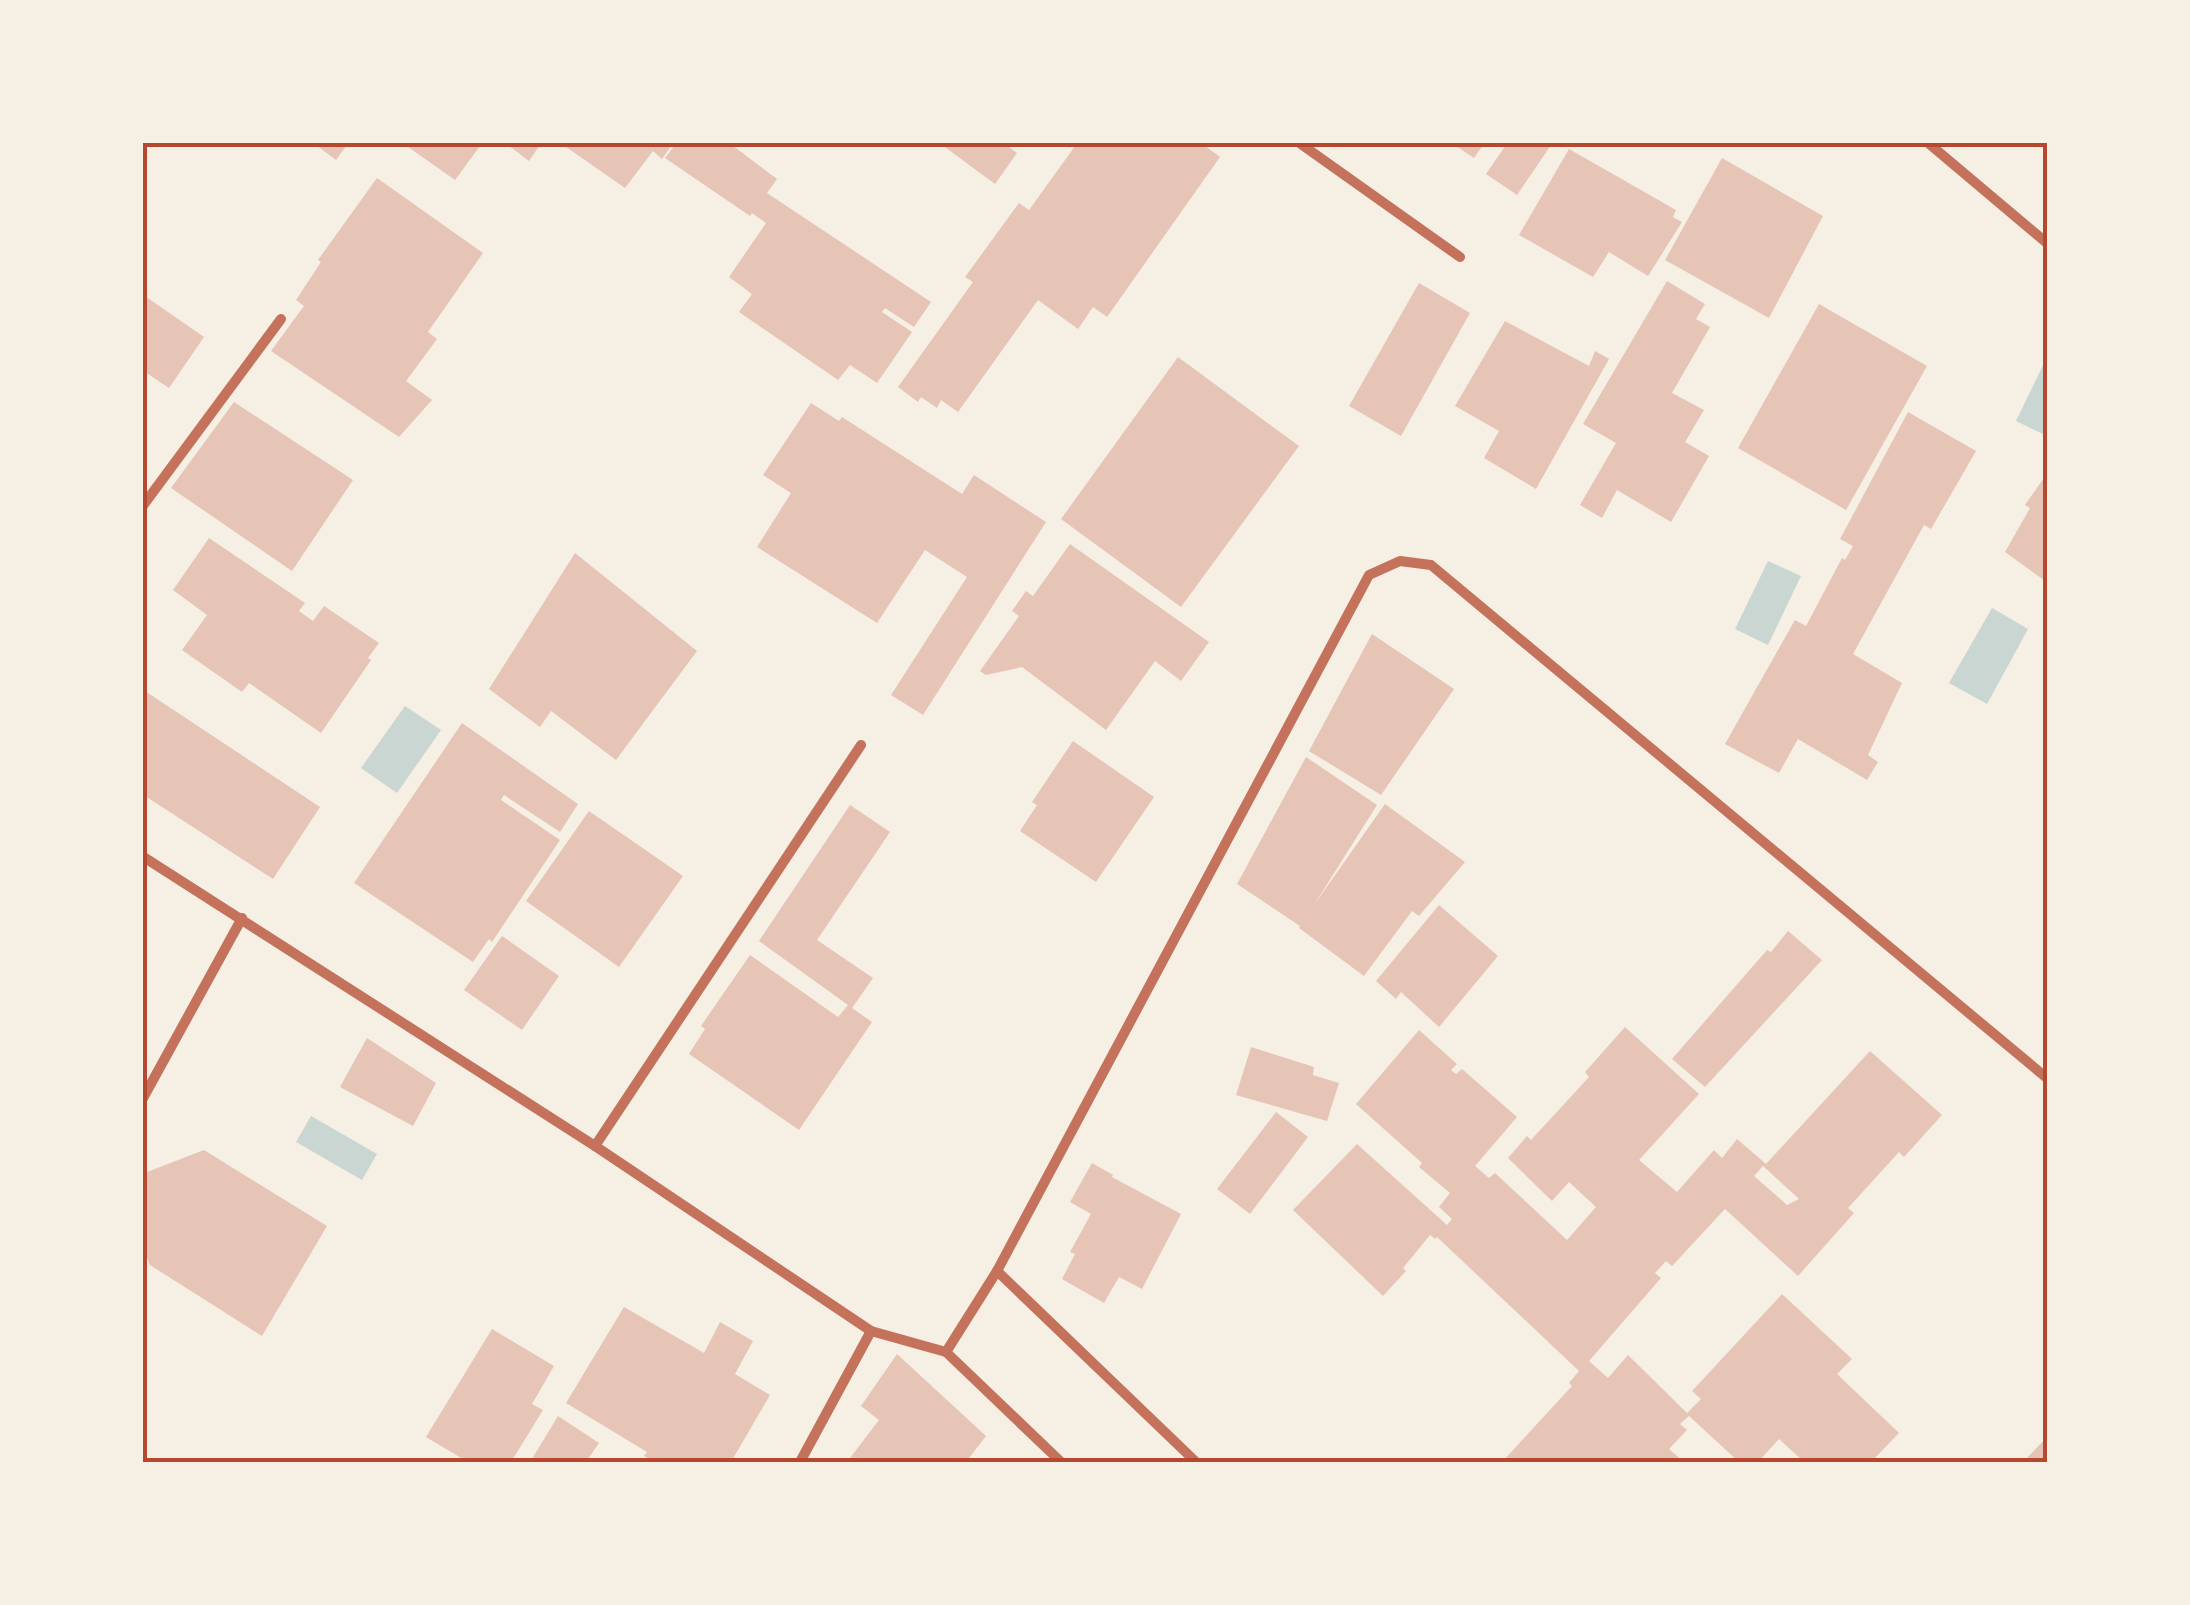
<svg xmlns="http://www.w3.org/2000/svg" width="2190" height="1605" font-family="Inter,sans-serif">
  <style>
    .water { fill: #c9d6d2 }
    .building { fill: #e6c5b7; fill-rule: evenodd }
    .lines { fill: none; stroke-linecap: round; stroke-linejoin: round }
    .minor { stroke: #c5725c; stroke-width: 10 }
    .neatline { fill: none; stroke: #b5482f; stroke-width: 4 }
  </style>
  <rect width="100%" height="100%" fill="#f6efe4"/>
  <!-- water -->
  <g class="water">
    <polygon points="2046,359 2048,360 2047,436 2016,421"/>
    <polygon points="1768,561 1801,576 1768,645 1735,629"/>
    <polygon points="1992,608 2028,629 1987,704 1949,683"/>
    <polygon points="405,706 441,730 397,793 361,768"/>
    <polygon points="311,1116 377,1154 362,1180 296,1142"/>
  </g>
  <!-- building -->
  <g class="building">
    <polygon points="312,142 349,142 336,160"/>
    <polygon points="401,142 483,142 455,180"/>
    <polygon points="504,142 542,142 529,161"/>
    <polygon points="559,142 674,142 662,159 653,151 625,188"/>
    <polygon points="677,142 728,142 777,179 767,193 931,302 914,327 885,308 882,312 912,332 877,383 850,365 838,380 739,312 752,294 729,277 766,223 752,213 750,216 665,158"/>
    <polygon points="938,142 1002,142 1017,153 995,184"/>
    <polygon points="1078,142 1200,142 1220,157 1107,317 1093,307 1078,329 1038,300 958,412 941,400 937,408 921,397 918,402 898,387 973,282 965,277 1019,203 1029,210"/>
    <polygon points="1450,142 1485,142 1474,158"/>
    <polygon points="1508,142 1553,142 1517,195 1486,174"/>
    <polygon points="1569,149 1676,210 1673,217 1682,222 1648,276 1609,252 1593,277 1519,235"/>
    <polygon points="1722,158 1823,216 1769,318 1665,260"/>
    <polygon points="377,178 483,253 428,332 437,339 406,381 432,400 399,437 271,351 304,306 296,300 321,262 318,260"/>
    <polygon points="1667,281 1705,304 1696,319 1710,327 1672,393 1704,410 1685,442 1709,456 1671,522 1617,490 1602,518 1580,505 1616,443 1583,424"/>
    <polygon points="1419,283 1470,313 1401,436 1349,406"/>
    <polygon points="142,294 204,337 169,388 142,370"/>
    <polygon points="1819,304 1927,366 1846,510 1738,448"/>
    <polygon points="1505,321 1589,366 1595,351 1609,359 1536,489 1484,458 1499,431 1455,406"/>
    <polygon points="1178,357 1299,446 1181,607 1061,519"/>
    <polygon points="234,402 353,480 292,571 171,488"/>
    <polygon points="811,403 839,421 842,417 962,494 974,475 1046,522 923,715 891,695 967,577 925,550 877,623 757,547 791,493 763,475"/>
    <polygon points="1908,412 1976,451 1931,529 1924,525 1853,654 1902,683 1868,755 1878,762 1867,780 1798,739 1779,773 1725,744 1795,620 1806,626 1842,558 1845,560 1853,546 1840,539"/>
    <polygon points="2048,472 2048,583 2005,552 2030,508 2025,505"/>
    <polygon points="209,538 305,603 299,611 313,621 324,606 379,643 368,658 371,660 321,733 249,683 242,692 182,650 207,615 173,590"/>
    <polygon points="1070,544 1209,642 1181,681 1155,661 1106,730 1022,667 986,675 980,671 1019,616 1012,611 1026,591 1033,596"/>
    <polygon points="575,553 697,651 616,760 551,711 540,727 489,689"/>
    <polygon points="1372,634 1454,689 1381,795 1309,751"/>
    <polygon points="145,691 320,807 273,879 142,794"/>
    <polygon points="462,723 578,804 560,832 504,795 501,800 560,840 492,942 489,939 473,962 354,883"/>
    <polygon points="1073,741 1154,797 1096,882 1020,831 1037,805 1032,802"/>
    <polygon points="1306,757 1377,805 1314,905 1385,804 1465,862 1419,916 1412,911 1364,976 1299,928 1300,926 1237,884"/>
    <polygon points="850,805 890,832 817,940 873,978 852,1008 872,1022 799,1130 689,1054 705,1029 701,1026 750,955 838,1017 848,1005 759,941"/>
    <polygon points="589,811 683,876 619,967 526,901"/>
    <polygon points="1439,905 1498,956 1439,1027 1401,992 1396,999 1376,981"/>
    <polygon points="1788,931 1822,960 1705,1087 1672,1059 1767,950 1771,952"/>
    <polygon points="502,936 559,976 522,1030 464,990"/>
    <path d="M1625,1027L1699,1094L1639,1160L1677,1192L1714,1150L1722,1158L1737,1139L1766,1164L1870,1051L1942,1115L1904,1157L1899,1152L1848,1208L1854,1213L1798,1276L1725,1209L1672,1266L1666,1261L1655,1273L1661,1278L1589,1361L1608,1378L1628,1355L1687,1413L1701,1399L1692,1391L1782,1294L1852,1359L1837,1374L1899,1433L1871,1462H1804L1779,1439L1758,1462H1739L1689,1416L1680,1424L1687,1430L1669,1449L1684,1462H1502L1572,1386L1569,1383L1579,1371L1437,1237L1435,1239L1430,1235L1403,1268L1406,1271L1383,1296L1293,1210L1357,1144L1447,1225L1452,1219L1439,1207L1450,1193L1419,1167L1422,1163L1356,1104L1419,1030L1457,1064L1451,1070L1456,1074L1462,1069L1517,1117L1475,1166L1489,1178L1495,1173L1567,1240L1596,1207L1569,1182L1552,1201L1508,1158L1527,1136L1531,1140L1589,1077L1585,1072ZM1763,1166L1799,1199L1787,1205L1754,1176Z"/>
    <polygon points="367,1038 436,1083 413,1126 340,1087"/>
    <polygon points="1251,1047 1314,1067 1313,1075 1339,1083 1327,1121 1236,1095"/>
    <polygon points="1276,1112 1308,1137 1250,1214 1217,1189"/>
    <polygon points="204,1150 327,1226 262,1336 150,1265 142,1246 142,1174"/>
    <polygon points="1092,1163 1113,1175 1112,1177 1181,1214 1142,1289 1119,1277 1104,1303 1062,1279 1075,1254 1070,1252 1091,1214 1070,1202"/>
    <polygon points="624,1307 704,1353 720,1322 753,1341 735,1374 770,1395 731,1462 655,1462 644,1456 647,1452 566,1403"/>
    <polygon points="492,1329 554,1366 532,1404 543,1410 511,1462 468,1462 426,1437"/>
    <polygon points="897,1354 986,1436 966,1462 847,1462 879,1420 861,1406"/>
    <polygon points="558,1416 599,1443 586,1462 530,1462"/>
    <polygon points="2048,1436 2048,1462 2023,1462"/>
  </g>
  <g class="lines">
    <!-- minor -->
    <g class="minor">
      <polyline points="1298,142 1460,257"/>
      <polyline points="1927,142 2048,244"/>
      <polyline points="142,507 281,319"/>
      <polyline points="142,856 595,1146 871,1331 946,1352 1061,1462"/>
      <polyline points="142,1100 242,918"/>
      <polyline points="595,1146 861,745"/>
      <polyline points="997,1271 1196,1462"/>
      <polyline points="946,1352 997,1271 1369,575 1400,561 1431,565 2048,1079"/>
      <polyline points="800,1462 871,1331"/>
    </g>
  </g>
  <!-- border -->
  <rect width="2190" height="1605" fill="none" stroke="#f6efe4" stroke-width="290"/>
  <rect x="145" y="145" width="1900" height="1315" class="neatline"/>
</svg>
